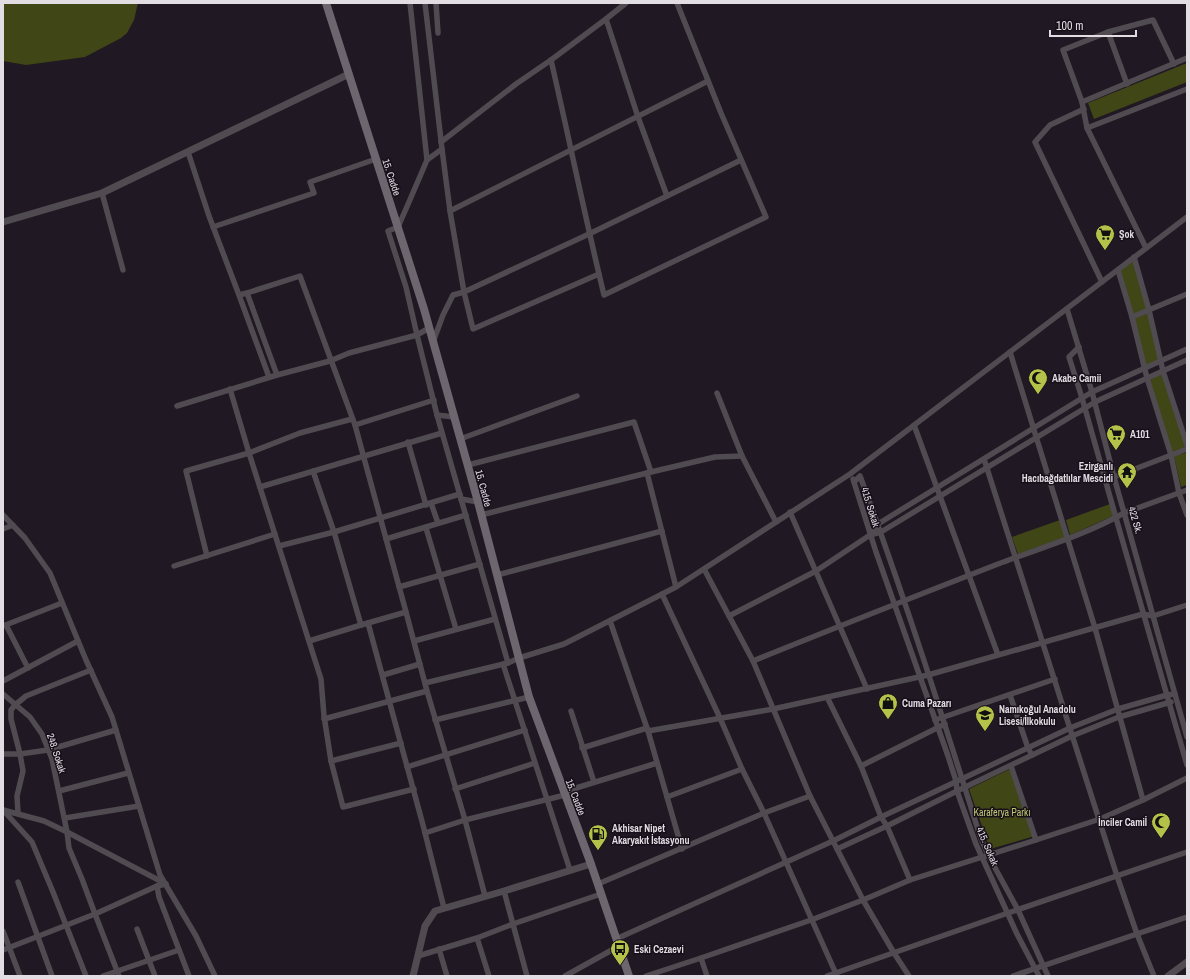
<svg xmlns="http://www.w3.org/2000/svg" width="1190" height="979" font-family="'Archivo Narrow',sans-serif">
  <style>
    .green { fill: #404615 }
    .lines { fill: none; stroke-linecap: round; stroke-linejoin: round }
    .minor { stroke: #504b51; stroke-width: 5.5 }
    .tertiary { stroke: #504b51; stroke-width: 7 }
    .secondary { stroke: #6d666f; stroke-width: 8 }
    .labels { text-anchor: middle; stroke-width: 3; stroke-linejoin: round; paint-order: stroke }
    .street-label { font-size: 10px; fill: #e2dce3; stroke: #170f19 }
    .poi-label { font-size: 10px; font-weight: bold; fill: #e2dce3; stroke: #170f19; text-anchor: start }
    .park-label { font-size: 10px; fill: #bdc975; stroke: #170f19 }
  </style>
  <rect width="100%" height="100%" fill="#201823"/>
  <!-- green -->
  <g class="green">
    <polygon points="3,3 138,3 134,20 127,33 121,38 85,57 26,65 3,61"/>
    <polygon points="1187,63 1187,82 1094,119 1088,103"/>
    <polygon points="1134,257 1161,361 1144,368 1118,270"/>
    <polygon points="1162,373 1186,447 1172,452 1150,380"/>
    <polygon points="1186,453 1187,485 1181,487 1174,456"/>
    <polygon points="1110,504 1113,516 1070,535 1066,520"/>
    <polygon points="1060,520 1065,537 1018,554 1012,537"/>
    <polygon points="1012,768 1035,836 990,849 969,789"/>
  </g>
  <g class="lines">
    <!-- minor -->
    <g class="minor">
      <polyline points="410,3 427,160"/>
      <polyline points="425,3 442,149 427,160 409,202 398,227 388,231 406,287 417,335 437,415 508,663"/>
      <polyline points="436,3 438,33"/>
      <polyline points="606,19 638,117 667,196"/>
      <polyline points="1108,32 1127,84"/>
      <path d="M551,60C569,138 585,217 604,295L766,217L721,113L677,3"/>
      <polyline points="1082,102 1063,50 1108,32 1153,20 1174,64"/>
      <polyline points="1084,109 1050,125 1035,142 1102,282"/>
      <polyline points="1087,128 1082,102 1187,58"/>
      <polyline points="441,142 516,84 551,60 606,19 626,3"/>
      <polyline points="188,152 209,216 239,295 247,293"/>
      <polyline points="102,193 123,270"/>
      <polyline points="450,211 708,81"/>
      <polyline points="213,227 314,193 310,182 376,159"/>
      <polyline points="1146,248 1087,128 1187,89"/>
      <polyline points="1134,257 1149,310 1163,371 1187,445"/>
      <polyline points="1118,270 1132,317 1147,378 1171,455 1179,493 1187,515"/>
      <polyline points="599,274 473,329 464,292 589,234 741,160"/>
      <polyline points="239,295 269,377"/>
      <polyline points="1067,309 1092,392 1114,477 1187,737"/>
      <polyline points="1132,317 1187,294"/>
      <polyline points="433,342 443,315 453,295 464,292 450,211 442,149"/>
      <polyline points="1079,347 1069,357 1082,398 1118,525 1187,765"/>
      <polyline points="1010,352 1095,628 1143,800"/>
      <polyline points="277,375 247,293 300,276 355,425 406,612 427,691 465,820 485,896"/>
      <polyline points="230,389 249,453 321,679 324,716 331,761 343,807 414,789"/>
      <polyline points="717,393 742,456 776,522"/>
      <polyline points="177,406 277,375 330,361 349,353 417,335 429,328"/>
      <polyline points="437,415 454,417"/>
      <polyline points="355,425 434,400"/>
      <polyline points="914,425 998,655"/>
      <polyline points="460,439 577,396"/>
      <polyline points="408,442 426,505"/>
      <polyline points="984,459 1117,876 1137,934 1154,976"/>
      <polyline points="468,465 634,422 651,472 647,473 676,587"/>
      <polyline points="313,471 334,532 361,625 368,623 423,825 444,908"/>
      <polyline points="651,472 715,457 742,456"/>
      <polyline points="1114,477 1187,449"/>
      <polyline points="853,479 876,552 948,756 956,781 957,791 976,844 1017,934 1039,976"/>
      <path d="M854,482L860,476C904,595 942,715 980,836L988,855L1018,910L1048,976"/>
      <polyline points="260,487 442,433"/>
      <polyline points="461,499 478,502"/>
      <polyline points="431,503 438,523"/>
      <polyline points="790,512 867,689"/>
      <polyline points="3,515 25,538 50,573 86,660 112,717 160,875 196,936 215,976"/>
      <polyline points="481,515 647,473"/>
      <polyline points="426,528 456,629"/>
      <polyline points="3,529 13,525"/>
      <polyline points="870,535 881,532 1095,402 1187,360"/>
      <polyline points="386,539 466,515"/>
      <polyline points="279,546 334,532 460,494"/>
      <polyline points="207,556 186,471 249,453 300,433 352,419"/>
      <polyline points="174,566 275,534"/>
      <polyline points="704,569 753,661 810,796 833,841 863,900 894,953 909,976"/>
      <polyline points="497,575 662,531"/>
      <polyline points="399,587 480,564"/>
      <polyline points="662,594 720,718 742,769 764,813 837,976"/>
      <polyline points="729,616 816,571 870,535 878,524 1092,392 1187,349"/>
      <polyline points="610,621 648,731 682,849"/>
      <polyline points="368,623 406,612"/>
      <polyline points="6,625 28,668"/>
      <polyline points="3,626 62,603"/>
      <polyline points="309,641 361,625"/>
      <polyline points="414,641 495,619"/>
      <path d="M753,661C834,628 916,596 998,564C1040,548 1085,535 1124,513L1187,490"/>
      <polyline points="503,664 570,870"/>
      <polyline points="383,675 420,664"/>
      <polyline points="3,681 78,641"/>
      <polyline points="425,683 508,663 519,658 564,644 676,587 850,474 1187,217"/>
      <polyline points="3,694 30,717 42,734 52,759 67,832 69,848 82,879 95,914 119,976"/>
      <polyline points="1010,695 1028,748 1032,755"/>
      <polyline points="827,697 861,766 881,817 887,826 910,880"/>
      <polyline points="571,711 594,782"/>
      <polyline points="324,719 427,691"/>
      <polyline points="435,720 529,697"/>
      <polyline points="935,720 1055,679"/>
      <polyline points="648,731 773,709 928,675 1143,614 1153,616 1187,605"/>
      <polyline points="582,748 647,728"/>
      <polyline points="3,754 20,754 48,750 116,730"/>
      <polyline points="331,761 401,743"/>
      <polyline points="861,766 945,724"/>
      <polyline points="1011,766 1036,840"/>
      <polyline points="407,767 525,730"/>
      <polyline points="455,789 535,763"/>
      <polyline points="59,791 128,773"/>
      <polyline points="563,792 657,763"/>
      <polyline points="667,797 742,769"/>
      <polyline points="3,810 32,842 53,892 86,976"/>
      <polyline points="3,810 44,821 67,832 166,884"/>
      <polyline points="18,813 17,796 23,771 20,754 11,719 11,710 15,705 26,696 91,670"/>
      <polyline points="65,818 139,806"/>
      <polyline points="425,833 465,820 565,795"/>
      <polyline points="837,849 887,826 957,791 1072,736 1119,717 1171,702"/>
      <polyline points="18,882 52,976"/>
      <polyline points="598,884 764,813 810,796"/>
      <polyline points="157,886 159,897 189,976"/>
      <polyline points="504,891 527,976"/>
      <polyline points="137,929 155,976"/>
      <polyline points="3,931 20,976"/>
      <polyline points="477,938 489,976"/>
      <polyline points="616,939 833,841 881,817 1070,728 1118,709 1167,695 1175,694"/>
      <polyline points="439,949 447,976"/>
      <polyline points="3,950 95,914 157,886 166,884"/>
      <polyline points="418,956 477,938 513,924 601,894"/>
      <polyline points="701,958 707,976"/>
      <polyline points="103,976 179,950"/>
      <polyline points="565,976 619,946"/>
      <polyline points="646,976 701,958 811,920 863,900 910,880 1036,840 1100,819 1143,800 1187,778"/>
      <polyline points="827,976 1008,913 1187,852"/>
      <polyline points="1013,976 1187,917"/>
    </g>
    <!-- tertiary -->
    <g class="tertiary">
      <polyline points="3,222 102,193 349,74"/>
      <polyline points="413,976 425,926 435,911 504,891 591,864"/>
      <polyline points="1168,976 1187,962"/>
    </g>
    <!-- secondary -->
    <polyline class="secondary" points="326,3 424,309 478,502 529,697 591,864 629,976"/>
  </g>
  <!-- icons -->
  <defs>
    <g id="supermarket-pin" transform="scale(1)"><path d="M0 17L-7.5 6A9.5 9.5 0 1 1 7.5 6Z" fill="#b4c24a" stroke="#170f19"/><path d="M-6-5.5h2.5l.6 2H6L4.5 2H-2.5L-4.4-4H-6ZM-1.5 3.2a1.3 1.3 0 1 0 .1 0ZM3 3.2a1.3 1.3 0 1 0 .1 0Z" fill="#111"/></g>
    <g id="mosque-pin" transform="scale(1)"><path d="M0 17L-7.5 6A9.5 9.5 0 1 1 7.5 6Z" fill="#b4c24a" stroke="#170f19"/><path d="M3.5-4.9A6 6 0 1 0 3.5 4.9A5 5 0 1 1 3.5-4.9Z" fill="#111"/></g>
    <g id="temple-pin" transform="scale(1)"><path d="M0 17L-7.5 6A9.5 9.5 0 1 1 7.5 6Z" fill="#b4c24a" stroke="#170f19"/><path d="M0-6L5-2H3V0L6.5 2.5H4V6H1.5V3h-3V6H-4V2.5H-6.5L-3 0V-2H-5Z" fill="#111"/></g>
    <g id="shop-pin" transform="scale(1)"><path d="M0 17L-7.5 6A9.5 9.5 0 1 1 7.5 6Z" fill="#b4c24a" stroke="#170f19"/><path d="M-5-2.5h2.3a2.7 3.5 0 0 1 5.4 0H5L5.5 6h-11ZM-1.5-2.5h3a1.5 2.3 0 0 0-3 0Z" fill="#111"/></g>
    <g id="school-pin" transform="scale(1)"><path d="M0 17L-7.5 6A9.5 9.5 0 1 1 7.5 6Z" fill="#b4c24a" stroke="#170f19"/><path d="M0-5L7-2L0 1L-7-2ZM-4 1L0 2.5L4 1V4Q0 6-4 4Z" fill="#111"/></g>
    <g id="fuel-pin" transform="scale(1)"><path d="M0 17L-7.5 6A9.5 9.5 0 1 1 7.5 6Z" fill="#b4c24a" stroke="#170f19"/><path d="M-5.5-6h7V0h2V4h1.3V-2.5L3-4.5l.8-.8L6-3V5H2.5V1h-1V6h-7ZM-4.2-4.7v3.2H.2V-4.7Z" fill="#111"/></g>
    <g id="bus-pin" transform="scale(1)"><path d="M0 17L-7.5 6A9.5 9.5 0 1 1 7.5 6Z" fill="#b4c24a" stroke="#170f19"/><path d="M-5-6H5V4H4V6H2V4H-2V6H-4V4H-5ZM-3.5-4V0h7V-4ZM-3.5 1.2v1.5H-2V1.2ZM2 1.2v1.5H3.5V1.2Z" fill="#111"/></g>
  </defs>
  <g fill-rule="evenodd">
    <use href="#supermarket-pin" x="1105" y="234"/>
    <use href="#mosque-pin" x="1038" y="378"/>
    <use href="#supermarket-pin" x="1116" y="434"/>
    <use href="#temple-pin" x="1127" y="472"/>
    <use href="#shop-pin" x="888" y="703"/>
    <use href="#school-pin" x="985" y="715"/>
    <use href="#mosque-pin" x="1161" y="822"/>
    <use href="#fuel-pin" x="598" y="834"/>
    <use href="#bus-pin" x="620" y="949"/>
  </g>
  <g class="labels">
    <!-- street labels -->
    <g class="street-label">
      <text transform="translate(392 177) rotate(72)" y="4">15. Cadde</text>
      <text transform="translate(484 488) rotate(75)" y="4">15. Cadde</text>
      <text transform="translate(871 507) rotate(73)" y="4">415. Sokak</text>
      <text transform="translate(1136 520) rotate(74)" y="4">422 Sk.</text>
      <text transform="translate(57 753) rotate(72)" y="4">248. Sokak</text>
      <text transform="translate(576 797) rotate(69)" y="4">15. Cadde</text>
      <text transform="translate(988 846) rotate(67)" y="4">415. Sokak</text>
    </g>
    <!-- poi labels -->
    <g class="poi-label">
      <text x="1119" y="238">Şok</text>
      <text x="1052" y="382">Akabe Camii</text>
      <text x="1130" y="438">A101</text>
      <text x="1113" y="470" text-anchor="end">Ezirganlı<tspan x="1113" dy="12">Hacıbağdatlılar Mescidi</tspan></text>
      <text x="902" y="707">Cuma Pazarı</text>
      <text x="999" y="713">Namıkoğul Anadolu<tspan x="999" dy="12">Lisesi/İlkokulu</tspan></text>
      <text x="1147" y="826" text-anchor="end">İnciler Camiİ</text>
      <text x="612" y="832">Akhisar Nipet<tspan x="612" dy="12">Akaryakıt İstasyonu</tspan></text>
      <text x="634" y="953">Eski Cezaevi</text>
    </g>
    <!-- park labels -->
    <g class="park-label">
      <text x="1002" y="816">Karaferya Parkı</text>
    </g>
  </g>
  <!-- border -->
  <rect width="1190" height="979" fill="none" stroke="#e2dce3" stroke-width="8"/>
  <!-- scale -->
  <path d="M1050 30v6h86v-6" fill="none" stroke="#e2dce3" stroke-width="2"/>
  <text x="1056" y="30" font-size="12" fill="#e2dce3" stroke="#170f19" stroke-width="3" paint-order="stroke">100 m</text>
</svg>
